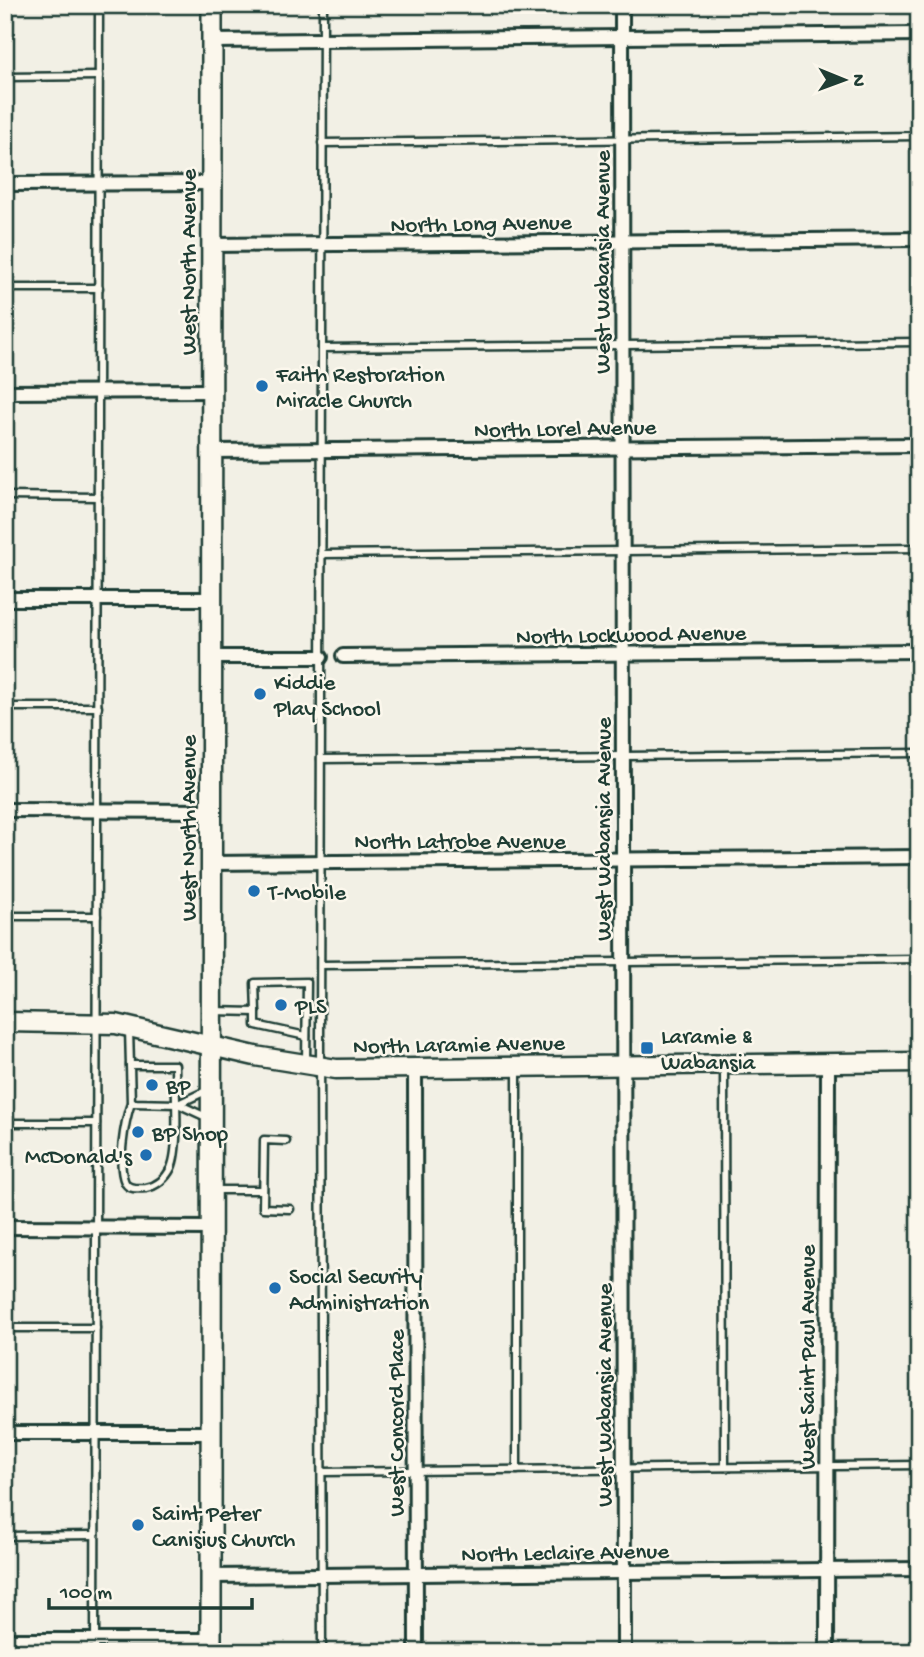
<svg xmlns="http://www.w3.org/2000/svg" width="924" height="1657" font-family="'Gochi Hand',sans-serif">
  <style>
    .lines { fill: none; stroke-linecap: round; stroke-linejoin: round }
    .lane-casing { stroke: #1f3d34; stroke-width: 11 }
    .street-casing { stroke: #1f3d34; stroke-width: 18 }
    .secondary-casing { stroke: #1f3d34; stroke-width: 23 }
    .primary-casing { stroke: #1f3d34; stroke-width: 24 }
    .lane { stroke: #fbf7ec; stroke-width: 6 }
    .street { stroke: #fbf7ec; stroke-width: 12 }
    .secondary { stroke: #fbf7ec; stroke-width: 18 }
    .primary { stroke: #fbf7ec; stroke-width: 19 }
    .poi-dot { fill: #1f6fb2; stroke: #fbf7ec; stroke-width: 2.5 }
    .labels { text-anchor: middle; stroke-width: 5; stroke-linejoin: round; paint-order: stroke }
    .street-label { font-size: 23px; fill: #1f3d34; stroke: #fbf7ec }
    .poi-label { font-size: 23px; fill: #1f3d34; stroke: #fbf7ec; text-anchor: start }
  </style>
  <rect width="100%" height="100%" fill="#f2f0e5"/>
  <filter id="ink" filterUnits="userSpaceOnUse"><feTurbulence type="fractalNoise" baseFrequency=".0143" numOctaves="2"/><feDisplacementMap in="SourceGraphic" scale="14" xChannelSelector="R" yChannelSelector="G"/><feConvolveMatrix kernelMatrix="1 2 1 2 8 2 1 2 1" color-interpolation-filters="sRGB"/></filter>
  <g filter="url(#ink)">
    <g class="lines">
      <!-- lane casing -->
      <g class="lane-casing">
        <g id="lane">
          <polyline points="5,77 99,76"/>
          <polyline points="322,143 919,136"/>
          <polyline points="5,288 99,288"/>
          <polyline points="322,348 919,342"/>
          <polyline points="5,496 98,497"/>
          <polyline points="321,554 919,548"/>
          <polyline points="5,707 98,707"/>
          <polyline points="321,759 919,753"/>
          <polyline points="5,916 97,916"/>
          <polyline points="321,965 919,959"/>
          <polyline points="213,1011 256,1012 255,983 307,982 306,1062"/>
          <polyline points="256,1012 256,1025 306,1036"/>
          <polyline points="129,1029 131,1103 178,1104 206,1117"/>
          <path d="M130,1065H175C175,1090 180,1148 171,1168C166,1178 157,1186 146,1188C140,1188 130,1190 126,1184C116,1168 125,1120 131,1103"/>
          <polyline points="724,1067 725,1467"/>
          <polyline points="178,1104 208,1090"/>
          <polyline points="5,1123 96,1123"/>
          <polyline points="286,1141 264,1140 263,1208 290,1209"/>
          <polyline points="214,1190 263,1190"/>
          <polyline points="5,1328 96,1328"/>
          <polyline points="517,1470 517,1068"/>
          <polyline points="322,1472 919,1465"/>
          <polyline points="5,1536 95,1535"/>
          <polyline points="95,1652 99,5"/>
          <polyline points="322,1652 320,1047 323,5"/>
        </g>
      </g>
      <!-- street casing -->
      <g class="street-casing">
        <g id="street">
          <polyline points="622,5 624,1652"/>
          <polyline points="212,41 919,34"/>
          <polyline points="5,184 212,183"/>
          <polyline points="212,245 919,239"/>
          <polyline points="5,392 212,391"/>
          <polyline points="212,451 919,445"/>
          <polyline points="5,599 212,599"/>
          <polyline points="343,656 919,651"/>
          <polyline points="212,657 321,657"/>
          <polyline points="5,810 212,811"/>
          <polyline points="212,863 919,857"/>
          <polyline points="415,1068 416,1652"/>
          <polyline points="5,1227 211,1228"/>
          <polyline points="5,1433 211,1433"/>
          <polyline points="211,1576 919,1569"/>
          <polyline points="5,1640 211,1640"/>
          <polyline points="827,1652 828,1062"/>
        </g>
      </g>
      <!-- secondary casing -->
      <g class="secondary-casing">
        <polyline id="secondary" points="5,1022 116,1024 255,1056 336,1069 919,1062"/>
      </g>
      <!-- primary casing -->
      <g class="primary-casing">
        <polyline id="primary" points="211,1652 212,5"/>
      </g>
      <!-- lane -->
      <use href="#lane" class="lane"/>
      <!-- street -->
      <use href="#street" class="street"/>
      <!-- secondary -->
      <use href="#secondary" class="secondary"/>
      <!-- primary -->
      <use href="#primary" class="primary"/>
    </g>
  </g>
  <!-- markers -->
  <g class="poi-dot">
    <circle cx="262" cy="386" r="7"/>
    <circle cx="260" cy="694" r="7"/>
    <circle cx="254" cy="891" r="7"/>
    <circle cx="281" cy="1005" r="7"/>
    <rect x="640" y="1041" width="14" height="14" rx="3.5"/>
    <circle cx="152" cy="1085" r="7"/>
    <circle cx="138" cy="1132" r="7"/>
    <circle cx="146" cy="1155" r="7"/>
    <circle cx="275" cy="1288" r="7"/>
    <circle cx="138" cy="1525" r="7"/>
  </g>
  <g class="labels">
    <!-- street labels -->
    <g class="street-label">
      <text transform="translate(481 222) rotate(-1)" y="8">North Long Avenue</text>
      <text transform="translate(187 262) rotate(-90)" y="8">West North Avenue</text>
      <text transform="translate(601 262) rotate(-90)" y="8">West Wabansia Avenue</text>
      <text transform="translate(565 427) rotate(-1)" y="8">North Lorel Avenue</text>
      <text transform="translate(631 633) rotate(-1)" y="8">North Lockwood Avenue</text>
      <text transform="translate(187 828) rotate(-90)" y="8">West North Avenue</text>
      <text transform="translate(602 829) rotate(-90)" y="8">West Wabansia Avenue</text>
      <text x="460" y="848">North Latrobe Avenue</text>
      <text transform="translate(459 1043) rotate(-1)" y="8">North Laramie Avenue</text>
      <text transform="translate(806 1357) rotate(-90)" y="8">West Saint Paul Avenue</text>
      <text transform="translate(603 1395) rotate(-90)" y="8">West Wabansia Avenue</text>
      <text transform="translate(395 1423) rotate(-90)" y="8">West Concord Place</text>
      <text transform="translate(565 1551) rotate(-1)" y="8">North Leclaire Avenue</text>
    </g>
    <!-- poi labels -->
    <g class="poi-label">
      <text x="276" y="381">Faith Restoration<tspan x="276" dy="26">Miracle Church</tspan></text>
      <text x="274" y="689">Kiddie<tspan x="274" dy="26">Play School</tspan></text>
      <text x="268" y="899">T-Mobile</text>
      <text x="295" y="1013">PLS</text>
      <text x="661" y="1043">Laramie &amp;<tspan x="661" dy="26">Wabansia</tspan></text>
      <text x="166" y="1093">BP</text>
      <text x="152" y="1140">BP Shop</text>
      <text x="132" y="1163" text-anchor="end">McDonald's</text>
      <text x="289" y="1283">Social Security<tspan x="289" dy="26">Administration</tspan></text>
      <text x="152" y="1520">Saint Peter<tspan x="152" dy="26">Canisius Church</tspan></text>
    </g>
  </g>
  <!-- margin -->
  <rect width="924" height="1657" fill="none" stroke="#fbf7ec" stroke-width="28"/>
  <rect x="14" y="14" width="896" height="1629" fill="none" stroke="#1f3d34" stroke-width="2.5" filter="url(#ink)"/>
  <!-- north arrow -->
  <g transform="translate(844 80) rotate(91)" stroke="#fbf7ec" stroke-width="5" paint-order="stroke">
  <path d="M0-5L12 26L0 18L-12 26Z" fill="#1f3d34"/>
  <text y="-10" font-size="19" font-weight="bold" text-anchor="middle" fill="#1f3d34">N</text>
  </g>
  <!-- scale -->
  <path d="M49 1598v10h203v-10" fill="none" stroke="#1f3d34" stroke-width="3.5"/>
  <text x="60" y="1598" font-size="21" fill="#1f3d34" stroke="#fbf7ec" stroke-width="5" paint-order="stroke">100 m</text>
</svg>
